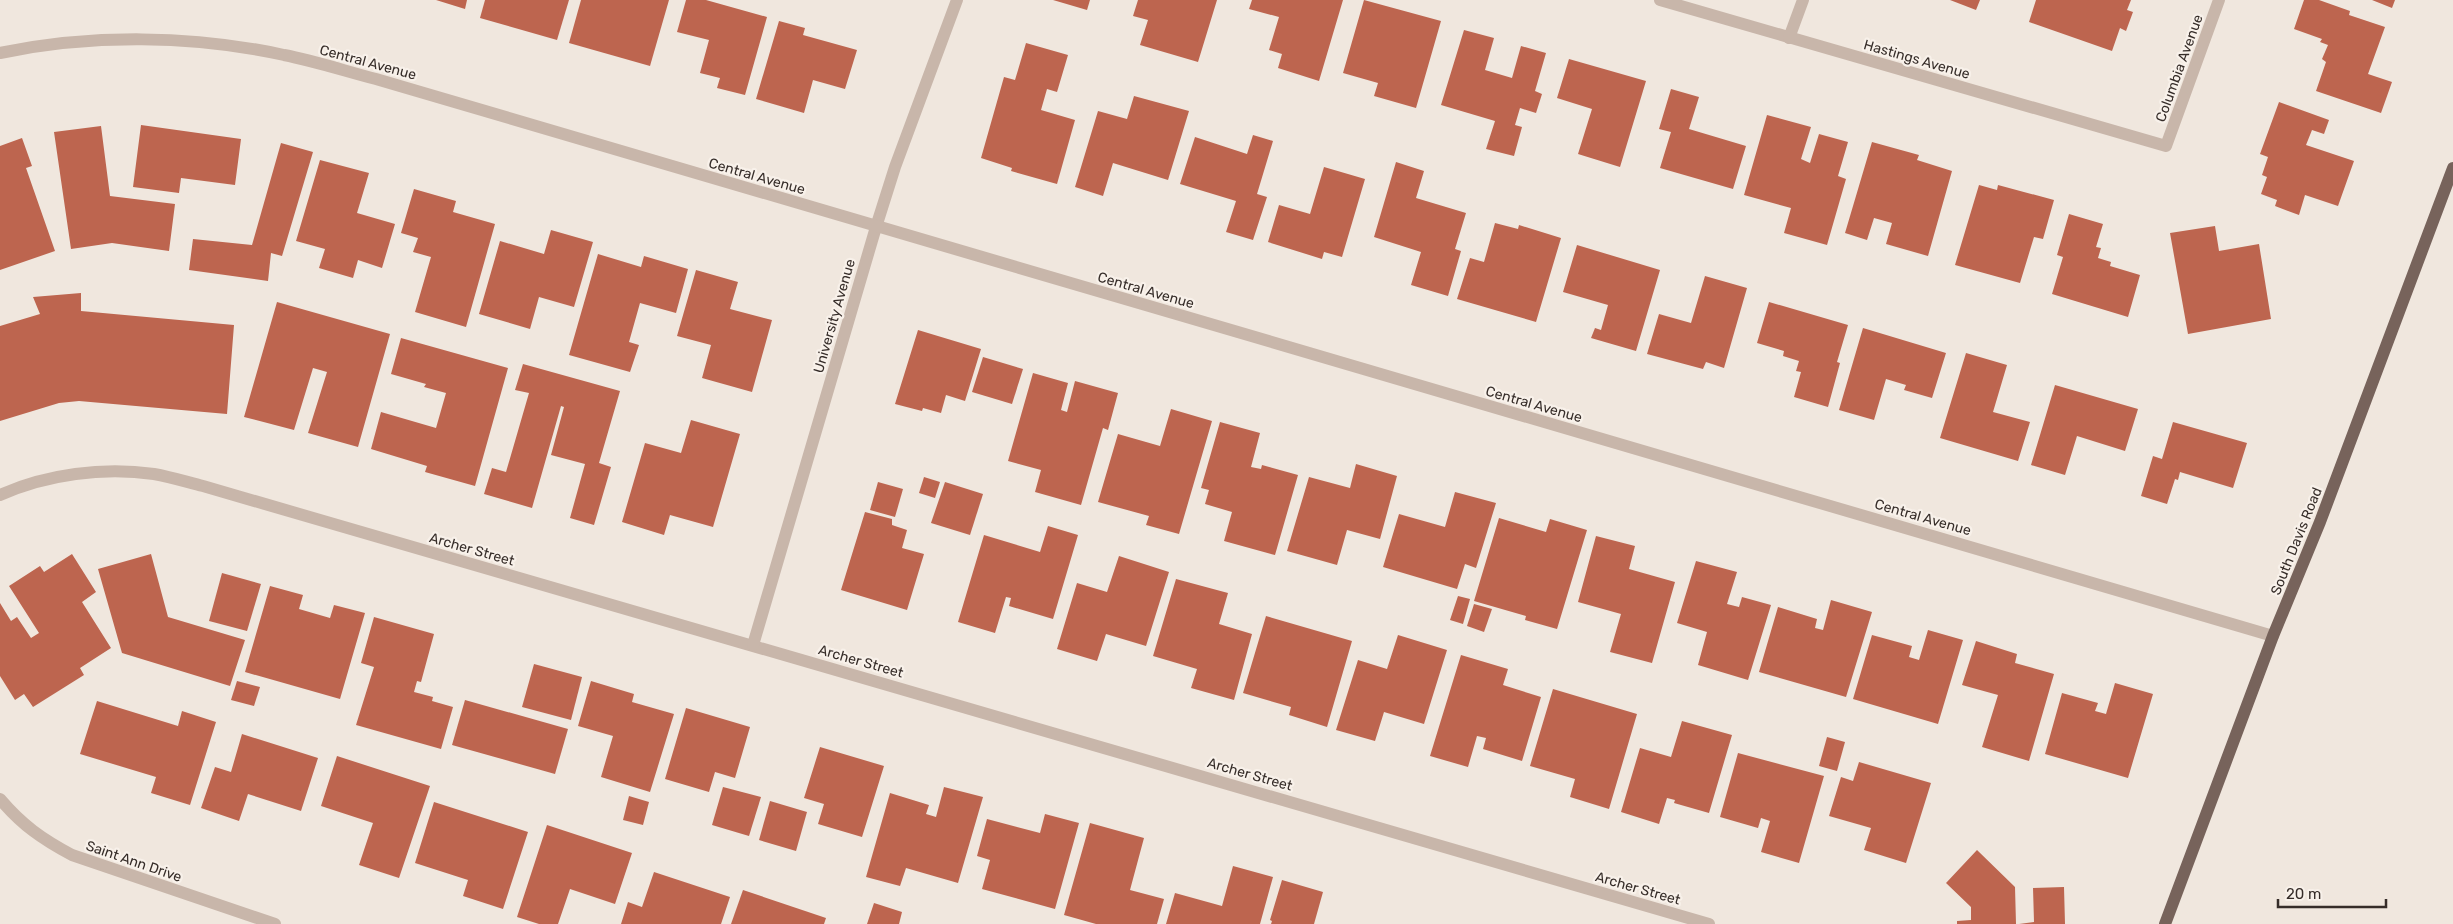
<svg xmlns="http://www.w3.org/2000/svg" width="2453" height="924" font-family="Rubik,sans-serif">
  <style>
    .building { fill: #bd654f }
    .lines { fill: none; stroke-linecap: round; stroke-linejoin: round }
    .minor { stroke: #c8b6aa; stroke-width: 12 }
    .tertiary { stroke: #c8b6aa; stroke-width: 12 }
    .primary { stroke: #77635b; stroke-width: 12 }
    .labels { text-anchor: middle; stroke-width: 4.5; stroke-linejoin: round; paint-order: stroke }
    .street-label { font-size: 14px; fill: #362d29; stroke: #f8f1ea }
  </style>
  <rect width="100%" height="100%" fill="#f0e7de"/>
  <!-- building -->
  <g class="building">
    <polygon points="436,0 467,0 465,9"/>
    <polygon points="485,0 569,0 557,40 480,18"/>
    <polygon points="581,0 669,0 650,66 569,43"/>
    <polygon points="686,0 706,0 767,17 745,95 717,88 720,78 700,73 709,40 677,32"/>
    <polygon points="1053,0 1090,0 1087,10"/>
    <polygon points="1138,0 1217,0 1198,62 1140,45 1148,20 1133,16"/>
    <polygon points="1252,0 1343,0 1319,81 1278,68 1282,54 1269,50 1279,17 1249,9"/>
    <polygon points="1364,0 1441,21 1416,108 1374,96 1378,83 1343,73"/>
    <polygon points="1950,0 1980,0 1976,10"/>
    <polygon points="2036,0 2131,0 2127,10 2133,12 2126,31 2120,28 2112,51 2029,22"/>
    <polygon points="2304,0 2319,0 2350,11 2349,15 2385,27 2368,74 2392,82 2381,113 2316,91 2326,62 2322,59 2328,45 2320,42 2322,39 2294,29"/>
    <polygon points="2372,0 2395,0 2392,8"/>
    <polygon points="779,21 805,28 803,35 857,50 845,89 813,80 804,113 756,99"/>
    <polygon points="1464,30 1494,38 1485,70 1512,78 1521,46 1546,53 1535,91 1542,94 1536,113 1520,108 1515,125 1522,127 1514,156 1486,149 1495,121 1441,105"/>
    <polygon points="1026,43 1068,55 1057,92 1047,89 1041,110 1075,120 1057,184 1011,171 1012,168 981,158 1004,77 1015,80"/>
    <polygon points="1569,59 1646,81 1620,167 1578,154 1592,109 1557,98"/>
    <polygon points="1671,89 1699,97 1689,129 1746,146 1733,189 1660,168 1671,132 1659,129"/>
    <polygon points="1134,96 1189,111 1168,180 1113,163 1103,196 1075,187 1098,111 1127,119"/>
    <polygon points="2279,102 2329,120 2324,134 2312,130 2306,145 2354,161 2338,206 2305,195 2299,215 2275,206 2277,200 2261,194 2267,177 2262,175 2268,157 2260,154"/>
    <polygon points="1767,115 1811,127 1801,159 1810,163 1819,134 1848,142 1838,176 1846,179 1827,245 1784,233 1791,208 1744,195"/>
    <polygon points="141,125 241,139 235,185 181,178 179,193 133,187"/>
    <polygon points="101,126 110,196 175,204 169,251 112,243 71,249 54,132"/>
    <polygon points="1253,135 1273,141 1257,194 1267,197 1253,240 1226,232 1236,201 1180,184 1195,137 1247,154"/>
    <polygon points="22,138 32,166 26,168 55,251 0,270 0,146"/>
    <polygon points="1872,142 1919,155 1917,160 1952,171 1928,256 1886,244 1892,223 1874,218 1867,240 1845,233"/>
    <polygon points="281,143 313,152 282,256 271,253 268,281 189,270 193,239 252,245"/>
    <polygon points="320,160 369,173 357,213 395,224 382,268 358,260 353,278 319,268 325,249 296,241"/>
    <polygon points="1396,162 1424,171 1416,198 1466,213 1455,249 1461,251 1448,296 1411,285 1421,252 1374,237"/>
    <polygon points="1324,167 1365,179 1342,257 1324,252 1322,259 1268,242 1279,205 1310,214"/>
    <polygon points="1979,185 1997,190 1998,185 2054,200 2043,239 2034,237 2020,283 1955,265"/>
    <polygon points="414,189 456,201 453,212 495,224 466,327 415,312 431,257 413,252 418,238 401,233"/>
    <polygon points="2069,214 2103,224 2096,247 2101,248 2098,258 2111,262 2110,266 2140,275 2128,317 2052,294 2063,257 2057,255"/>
    <polygon points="1495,223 1518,229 1519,225 1561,238 1536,322 1457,299 1470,258 1484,262"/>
    <polygon points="2215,226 2219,251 2259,244 2271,319 2188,334 2170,233"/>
    <polygon points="551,230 593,242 574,307 539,297 530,329 479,314 500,241 544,254"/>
    <polygon points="1577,245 1660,270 1636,351 1591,338 1595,328 1601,330 1608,305 1563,292"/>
    <polygon points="598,254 641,267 644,256 688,269 676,313 640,303 629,342 639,345 630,372 569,355"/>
    <polygon points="696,270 738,282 730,309 772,320 752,392 702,378 711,345 677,336"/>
    <polygon points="1705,276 1747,288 1724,368 1706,362 1703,369 1647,354 1659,314 1691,323"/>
    <polygon points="81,293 81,311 234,325 227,414 79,401 59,403 0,421 0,326 40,314 33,297"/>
    <polygon points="277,302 390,334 358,447 308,433 327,372 313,368 294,430 244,417"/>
    <polygon points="1769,302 1848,325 1837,362 1840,363 1828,407 1794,397 1801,372 1796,371 1799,361 1783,356 1784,351 1757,343"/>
    <polygon points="1863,328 1946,353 1932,398 1904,390 1906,385 1886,379 1874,420 1839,410"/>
    <polygon points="918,330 981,349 965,401 946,395 941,413 923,408 922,411 895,404"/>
    <polygon points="401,338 508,368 475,486 425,472 427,466 371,449 381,412 436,428 446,393 424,387 426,384 391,374"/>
    <polygon points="1966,353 2007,365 1993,412 2030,422 2018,461 1940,438"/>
    <polygon points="983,357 1023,369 1012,404 972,392"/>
    <polygon points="523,364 620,391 599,463 611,467 594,525 570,518 585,464 551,455 564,407 561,406 532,508 484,494 492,468 506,472 529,393 515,390"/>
    <polygon points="1033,373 1068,383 1061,410 1067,412 1075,381 1118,393 1108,430 1103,428 1081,505 1035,492 1041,470 1008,461"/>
    <polygon points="2055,385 2138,409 2125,451 2077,436 2065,475 2031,465"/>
    <polygon points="1171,409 1212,421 1179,534 1146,525 1149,516 1098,502 1118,434 1160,446"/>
    <polygon points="691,420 740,434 713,527 670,515 664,535 622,522 645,443 681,453"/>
    <polygon points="1220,422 1260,433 1251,467 1261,469 1262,465 1298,475 1275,555 1224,541 1232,512 1205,504 1209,490 1201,488"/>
    <polygon points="2173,422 2247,443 2233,488 2180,472 2178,480 2175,479 2167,504 2141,496 2153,456 2162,459"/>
    <polygon points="1356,464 1397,476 1380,539 1347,530 1337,565 1287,551 1309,477 1350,488"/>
    <polygon points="924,477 940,482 935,498 919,493"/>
    <polygon points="878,482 903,489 895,517 870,510"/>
    <polygon points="945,482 983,494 970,535 931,523"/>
    <polygon points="1455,492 1496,503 1476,568 1465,564 1457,589 1383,567 1399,514 1445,527"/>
    <polygon points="865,512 892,519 892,525 907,530 902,548 924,554 907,610 841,590"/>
    <polygon points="1499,518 1546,532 1550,519 1587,530 1557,629 1525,620 1526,616 1474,601"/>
    <polygon points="1048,526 1078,535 1053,619 1009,606 1011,598 1006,597 995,633 958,622 984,535 1040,552"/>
    <polygon points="1596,536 1635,546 1629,569 1675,582 1652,663 1610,652 1621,614 1578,602"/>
    <polygon points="72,554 96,592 82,602 111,648 80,668 84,675 33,707 24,694 15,700 0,676 0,603 11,621 17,617 31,638 39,633 9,586 40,566 44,572"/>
    <polygon points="151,554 168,617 245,640 230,686 122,653 98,569"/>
    <polygon points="1119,556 1169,572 1146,646 1106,634 1097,661 1057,649 1077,583 1107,592"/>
    <polygon points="1696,561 1737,572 1727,604 1739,607 1742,597 1771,605 1748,680 1698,665 1707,632 1677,623"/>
    <polygon points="222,573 261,584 247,631 209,621"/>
    <polygon points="1176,579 1228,593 1219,624 1252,634 1234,700 1191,688 1197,669 1153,656"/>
    <polygon points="270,586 303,595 299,609 330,618 334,605 365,613 340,699 245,672"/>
    <polygon points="1458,596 1470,599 1463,624 1450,620"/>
    <polygon points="1831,600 1872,612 1846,697 1759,672 1778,607 1817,619 1815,628 1823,630"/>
    <polygon points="1474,604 1492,609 1484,632 1467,626"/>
    <polygon points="1266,616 1352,641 1327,727 1289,715 1291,707 1243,693"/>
    <polygon points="374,617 434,634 421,682 417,681 414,692 433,697 432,701 453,707 441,749 356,725 374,667 361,663"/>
    <polygon points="1928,630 1963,640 1938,724 1853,699 1872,635 1912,646 1909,657 1919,660"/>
    <polygon points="1398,635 1447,650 1424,724 1384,712 1375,741 1336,730 1358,660 1387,669"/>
    <polygon points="1976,641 2017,654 2015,663 2054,674 2029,761 1982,747 1998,695 1962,685"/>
    <polygon points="1461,655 1508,669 1503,685 1541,697 1522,761 1483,749 1486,738 1477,736 1468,767 1430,756"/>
    <polygon points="534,664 582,677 571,720 522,707"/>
    <polygon points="237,681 260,687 254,706 231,700"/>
    <polygon points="591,681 634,694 632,702 674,714 650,792 601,777 613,736 578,726"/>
    <polygon points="2115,683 2153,694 2128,778 2045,754 2062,693 2098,703 2095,711 2106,714"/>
    <polygon points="1553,689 1637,714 1609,809 1570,797 1575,779 1530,766"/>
    <polygon points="465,700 568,729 555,774 452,745"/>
    <polygon points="97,701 178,726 182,711 216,722 190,805 151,793 156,777 80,754"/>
    <polygon points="686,708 750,727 735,778 715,772 709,792 665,779"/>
    <polygon points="1682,721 1732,735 1709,813 1674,803 1675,800 1667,798 1659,824 1621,812 1640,748 1671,757"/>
    <polygon points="242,734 318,758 301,811 248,794 239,821 201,808 215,767 231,772"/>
    <polygon points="1827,737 1845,742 1837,771 1819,766"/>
    <polygon points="820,747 884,766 862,837 818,824 824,804 804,798"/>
    <polygon points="1738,753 1824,776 1799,863 1761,852 1770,821 1761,818 1758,828 1720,817"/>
    <polygon points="337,756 430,786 399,878 359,865 373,823 321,806"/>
    <polygon points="1859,762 1931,783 1906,863 1864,850 1871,828 1829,816 1841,777 1853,781"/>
    <polygon points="723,787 761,797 749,836 712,825"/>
    <polygon points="944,787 983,797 958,883 906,868 900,886 866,877 890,793 929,805 926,814 936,817"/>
    <polygon points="629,796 649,802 643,825 623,820"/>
    <polygon points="770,801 807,812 796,851 759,840"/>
    <polygon points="434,802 528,832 503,909 463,896 468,880 415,863"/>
    <polygon points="1045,814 1079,823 1055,909 982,889 990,860 977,856 987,819 1040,833"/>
    <polygon points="1090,823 1144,838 1130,890 1164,899 1157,924 1096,924 1064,915"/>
    <polygon points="547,825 632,853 615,904 570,889 558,924 539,924 517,917"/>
    <polygon points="1977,850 2015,887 2016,924 1957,924 1957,921 1971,920 1971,907 1946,883"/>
    <polygon points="1233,866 1273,877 1260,924 1166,924 1175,893 1222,906"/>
    <polygon points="654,872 730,897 721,924 621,924 628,902 642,907"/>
    <polygon points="1282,880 1323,892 1314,924 1271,924 1272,921 1270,920"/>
    <polygon points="2064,887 2065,924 2019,924 2034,922 2033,888"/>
    <polygon points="743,890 826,918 824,924 731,924"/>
    <polygon points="874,903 902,912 899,924 867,924"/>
  </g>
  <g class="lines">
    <!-- minor -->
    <g class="minor">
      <polyline points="1660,0 2166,146 2219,0"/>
      <polyline points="1789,38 1803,0"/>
      <path d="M0,495C47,474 103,467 154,474C171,477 187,482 203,486L1709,924"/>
      <polyline points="753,645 876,227 895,167 957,0"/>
      <path d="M0,799C22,825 42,839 72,855L275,924"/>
    </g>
    <!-- tertiary -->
    <path class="tertiary" d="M0,53C92,34 192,35 284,55C315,61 345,71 376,79L2273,636"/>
    <!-- primary -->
    <polyline class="primary" points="2165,924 2273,636 2320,522 2453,168"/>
  </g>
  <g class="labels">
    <!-- street labels -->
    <g class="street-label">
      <text transform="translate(1917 59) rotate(16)" y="5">Hastings Avenue</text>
      <text transform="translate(368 62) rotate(15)" y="5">Central Avenue</text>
      <text transform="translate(2179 68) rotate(-70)" y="5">Columbia Avenue</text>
      <text transform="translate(757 176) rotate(16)" y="5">Central Avenue</text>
      <text transform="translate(1146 290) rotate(16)" y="5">Central Avenue</text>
      <text transform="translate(834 316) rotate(-74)" y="5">University Avenue</text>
      <text transform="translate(1534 404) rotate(16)" y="5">Central Avenue</text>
      <text transform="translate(1923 517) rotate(16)" y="5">Central Avenue</text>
      <text transform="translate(2296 541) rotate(-68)" y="5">South Davis Road</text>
      <text transform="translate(472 549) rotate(16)" y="5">Archer Street</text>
      <text transform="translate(861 661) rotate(16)" y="5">Archer Street</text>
      <text transform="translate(1250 774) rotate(16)" y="5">Archer Street</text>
      <text transform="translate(134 861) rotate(19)" y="5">Saint Ann Drive</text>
      <text transform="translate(1638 888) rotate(16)" y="5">Archer Street</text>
    </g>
  </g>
  <!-- scale -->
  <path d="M2278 899v8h108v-8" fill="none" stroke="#362d29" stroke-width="2.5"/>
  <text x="2286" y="899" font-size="15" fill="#362d29" stroke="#f8f1ea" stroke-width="4" paint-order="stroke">20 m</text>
</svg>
